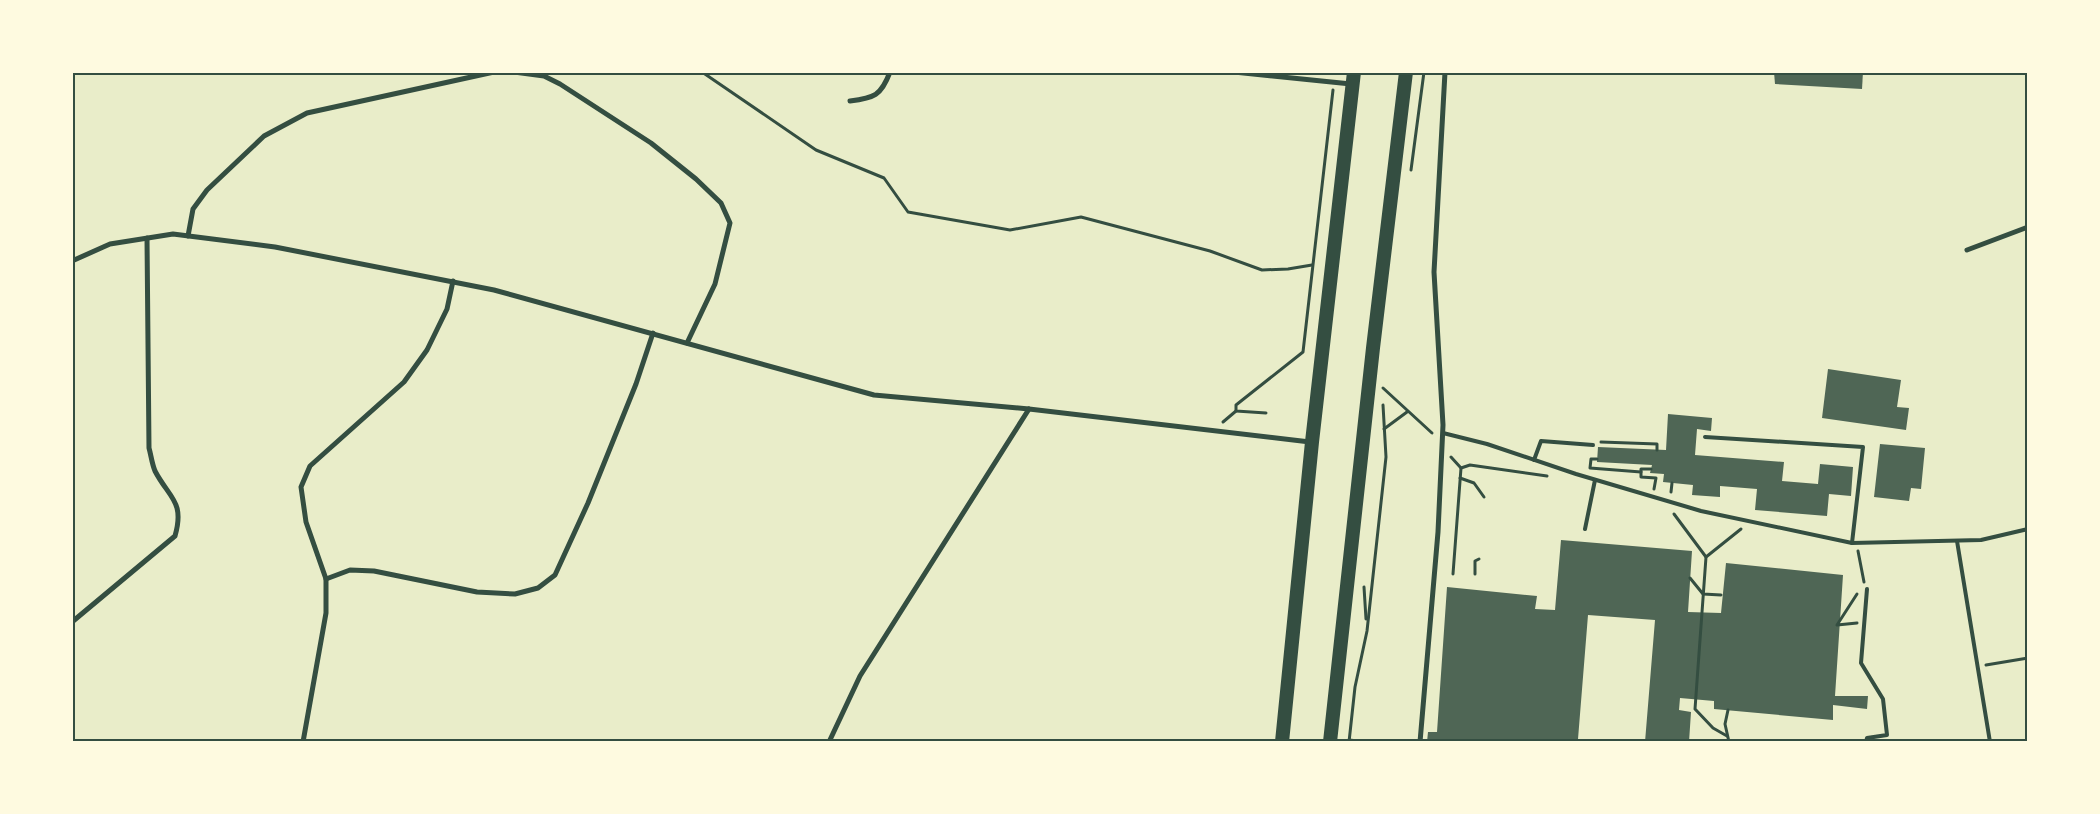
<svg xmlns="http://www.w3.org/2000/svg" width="2100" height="814" font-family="Karla,sans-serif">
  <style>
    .building { fill: #4f6655 }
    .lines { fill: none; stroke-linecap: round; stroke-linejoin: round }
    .path { stroke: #344e41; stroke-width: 3 }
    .service { stroke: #344e41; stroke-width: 4 }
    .minor { stroke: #344e41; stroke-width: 5 }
    .trunk { stroke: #344e41; stroke-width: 14 }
    .neatline { fill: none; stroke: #344e41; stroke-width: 2 }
  </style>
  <rect width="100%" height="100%" fill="#e9edc9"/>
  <!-- building -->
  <g class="building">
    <polygon points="1774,72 1863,72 1862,89 1775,84"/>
    <polygon points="1828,369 1901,380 1897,407 1909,408 1906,430 1822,418"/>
    <polygon points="1668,414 1712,418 1711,431 1697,429 1695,455 1784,462 1782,481 1818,484 1820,464 1853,467 1851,496 1829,494 1827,516 1755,510 1757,489 1720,486 1720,497 1692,495 1693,485 1663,482 1664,474 1650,473 1652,465 1597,462 1598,447 1666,450"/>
    <polygon points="1880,444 1925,448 1921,489 1911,488 1909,501 1874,497"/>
    <polygon points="1561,540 1692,551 1688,612 1721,613 1726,563 1843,575 1835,696 1868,696 1867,709 1833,705 1833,720 1714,709 1714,701 1680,698 1679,710 1691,712 1689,742 1645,742 1655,620 1588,615 1578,739 1587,742 1427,742 1428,732 1437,732 1447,587 1537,596 1535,609 1555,610"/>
  </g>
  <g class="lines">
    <!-- path -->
    <g class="path">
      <polyline points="702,72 816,150 884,178 908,212 1010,230 1081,217 1210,251 1262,270 1288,269 1312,265"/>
      <polyline points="1411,170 1424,72"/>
      <polyline points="1383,388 1432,433"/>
      <polyline points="1266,413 1236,411 1236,405 1303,352 1333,90"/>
      <polyline points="1223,422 1236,411"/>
      <polyline points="1384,429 1407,412"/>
      <polyline points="1601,442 1657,444 1657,450"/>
      <polyline points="1451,457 1461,468 1470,465 1547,476"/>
      <polyline points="1597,459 1591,459 1590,468 1641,472"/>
      <polyline points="1651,469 1641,469 1641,477 1656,478 1654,489"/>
      <polyline points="1460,478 1474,483 1484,497"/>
      <polyline points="1671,492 1672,483"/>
      <polyline points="1674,514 1706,557"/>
      <polyline points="1858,551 1864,582"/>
      <polyline points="1453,574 1461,468"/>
      <polyline points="1475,574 1475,561 1479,559"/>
      <polyline points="1690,578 1703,594 1721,595"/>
      <polyline points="1364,587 1366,619"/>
      <polyline points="1857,594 1837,625 1857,623"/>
      <polyline points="1986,665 2028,658"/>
      <polyline points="1728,710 1725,724 1729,742"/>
      <polyline points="1727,736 1713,728 1695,709 1706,557 1741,529"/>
      <polyline points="1349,740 1367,742"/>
      <polyline points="1349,742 1355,687 1367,631 1386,457 1383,405"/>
    </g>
    <!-- service -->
    <g class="service">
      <polyline points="1443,433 1487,444 1576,474 1701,511 1852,543 1981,540 2028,529"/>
      <polyline points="1705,437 1863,447 1852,543"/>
      <polyline points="1534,460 1541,441 1593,445"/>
      <polyline points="1585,529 1595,480"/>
      <polyline points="1957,541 1990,742"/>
      <polyline points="1866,742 1867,738 1887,735 1883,699 1861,663 1867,589"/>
    </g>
    <!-- minor -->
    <g class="minor">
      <polyline points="514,72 544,76 560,84 651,143 696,179 721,203 730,223 715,284 687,343"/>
      <polyline points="1234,72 1351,84"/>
      <path d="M850,101C874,98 881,96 890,72"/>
      <polyline points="188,236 193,209 207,190 264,136 307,113 494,72"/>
      <polyline points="1967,250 2028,227"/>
      <polyline points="72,261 110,244 173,234 275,247 494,290 874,395 1029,409 1310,442"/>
      <polyline points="326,579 350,570 374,571 477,592 515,594 538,588 555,575 588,503 636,384 653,333"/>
      <path d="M72,622L175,536C185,501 169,498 155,471C152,464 151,455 149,448L147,238"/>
      <polyline points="72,719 72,733"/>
      <polyline points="303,742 326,613 326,579 306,522 301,487 310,466 404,382 427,350 447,309 453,281"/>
      <polyline points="829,742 860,676 1029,409"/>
      <polyline points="1420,742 1438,532 1443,425 1434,272 1445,72"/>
    </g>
    <!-- trunk -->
    <g class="trunk">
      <polyline points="1282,742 1312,442 1354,72"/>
      <polyline points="1330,742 1373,348 1406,72"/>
    </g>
  </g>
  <!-- border -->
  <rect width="2100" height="814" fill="none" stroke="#fefae0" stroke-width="148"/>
  <rect x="74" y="74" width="1952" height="666" class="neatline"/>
</svg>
